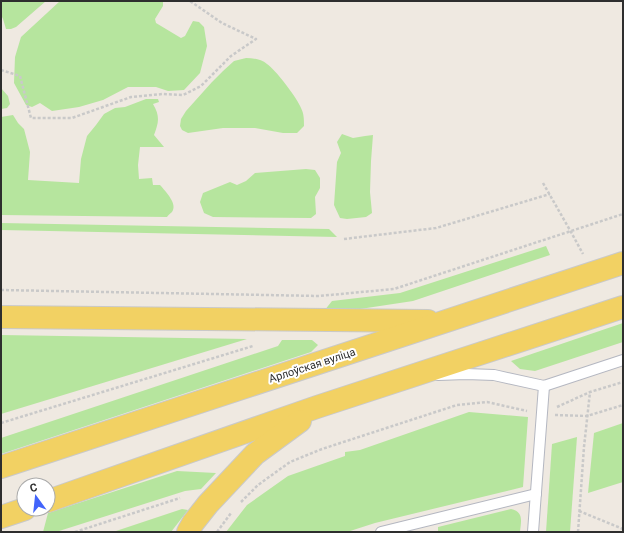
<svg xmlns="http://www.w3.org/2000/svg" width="624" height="533" font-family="Roboto,sans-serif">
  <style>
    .green { fill: #b6e59e }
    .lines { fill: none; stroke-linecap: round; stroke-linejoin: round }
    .service-casing { stroke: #b4b7c1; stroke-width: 12 }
    .primary-casing { stroke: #c9c9c9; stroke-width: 24 }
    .path { stroke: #c9c9c9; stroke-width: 2.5; stroke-dasharray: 3 2; stroke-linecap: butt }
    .service { stroke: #fff; stroke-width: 10 }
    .primary { stroke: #f2d163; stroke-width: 22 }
    .labels { text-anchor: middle; stroke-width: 4; stroke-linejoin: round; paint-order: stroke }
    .street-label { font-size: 11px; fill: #2e2e2e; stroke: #fff }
  </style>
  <rect width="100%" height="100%" fill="#efe9e1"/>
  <!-- green -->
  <g class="green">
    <polygon points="1,1 46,1 16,27 11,29 6,29 3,19 1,15"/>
    <polygon points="60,1 163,1 163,6 155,19 156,23 181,38 185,36 193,21 199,22 204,27 207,46 200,73 184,90 168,91 156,87 128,87 103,100 79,107 52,111 40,103 32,107 26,105 14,83 15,57 21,37"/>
    <path d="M246,58C253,58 261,59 267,64C275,69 298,99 301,108C304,114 304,119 304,126L297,133H283L255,128H223L188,133L182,130L180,126L181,119L186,111L212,82L223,71L234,61Z"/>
    <polygon points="1,88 8,96 10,104 7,108 1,109"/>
    <path d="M146,99H158L159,102L153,104C160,116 159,122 154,135L164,147H140L138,165L139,179L152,178L153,185H160C166,192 178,204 172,212C170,214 168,215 167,217L1,215V117L13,115L18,123L24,129L30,152L28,180L79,183L81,159L87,136L96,125L104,114L115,108L125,107Z"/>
    <polygon points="342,134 353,138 365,136 373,135 371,161 370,192 372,213 366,217 347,219 340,218 334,205 337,162 341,153 337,142"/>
    <polygon points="306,169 315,170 320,178 320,188 315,197 316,214 311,218 213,217 204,213 200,202 203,193 230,182 237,185 246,181 255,173"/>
    <polygon points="1,223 329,229 337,237 1,230"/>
    <polygon points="546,246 550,255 413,301 360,309 324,311 332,301 400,293"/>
    <polygon points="623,323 623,342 535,371 520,369 511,361"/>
    <polygon points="1,335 247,339 1,414"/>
    <polygon points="282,340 312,340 318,345 311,352 1,454 1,438 278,346"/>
    <polygon points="469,412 528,417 523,487 375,523 347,532 226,532 247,505 288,476 345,456 345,452 360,450"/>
    <polygon points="623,423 623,482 588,493 594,433"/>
    <polygon points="577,437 570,532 546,532 552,444"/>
    <polygon points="177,471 216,473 201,489 185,491 56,532 43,532 48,513"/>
    <polygon points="182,509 188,510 171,532 113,532"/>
    <path d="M511,509C524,512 521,521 520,532H446L438,531V527Z"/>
  </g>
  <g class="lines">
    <!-- service casing -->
    <g class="service-casing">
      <g id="service">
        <polyline points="438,375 466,374 494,375 544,386 623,360"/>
        <polyline points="381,532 536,494"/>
        <polyline points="533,532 544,386"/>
      </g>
    </g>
    <!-- primary casing -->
    <g class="primary-casing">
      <g id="primary">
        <polyline points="1,317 428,321"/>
        <polyline points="1,467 623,263"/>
        <polyline points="48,501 317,407 623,307"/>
        <polyline points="1,517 25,509"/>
        <polyline points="188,532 193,523 208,504 255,454 300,421"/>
      </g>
    </g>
    <!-- path -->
    <g class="path">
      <polyline points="1,70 20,76 31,118 72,118 131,97 163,94 183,95 201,86 231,56 256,39 222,23 190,1"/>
      <polyline points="543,183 571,232 583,254"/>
      <polyline points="344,239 436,228 550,194"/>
      <polyline points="1,290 319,296 394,289 623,214"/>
      <polyline points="557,407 590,392 623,382"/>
      <polyline points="555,415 587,416 623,405"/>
      <polyline points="1,423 253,346"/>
      <polyline points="241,502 258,485 290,462 322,449 457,405 487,402 527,411"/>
      <polyline points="579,511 623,529"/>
      <polyline points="75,532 180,498"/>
      <polyline points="217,532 231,513"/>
      <polyline points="578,532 584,447 590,392"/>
    </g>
    <!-- service -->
    <use href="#service" class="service"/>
    <!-- primary -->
    <use href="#primary" class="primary"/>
  </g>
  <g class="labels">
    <!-- street labels -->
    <g class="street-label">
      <text transform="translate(312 365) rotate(-18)" y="4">Арлоўская вуліца</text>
    </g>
  </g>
  <!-- border -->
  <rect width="624" height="533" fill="none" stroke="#2e2e2e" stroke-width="4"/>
  <!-- north arrow -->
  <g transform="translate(36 497) rotate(345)"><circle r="19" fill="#ffffff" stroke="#ababab"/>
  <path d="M0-3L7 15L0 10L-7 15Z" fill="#4264fb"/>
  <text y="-6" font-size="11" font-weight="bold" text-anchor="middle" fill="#2e2e2e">С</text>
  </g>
</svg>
